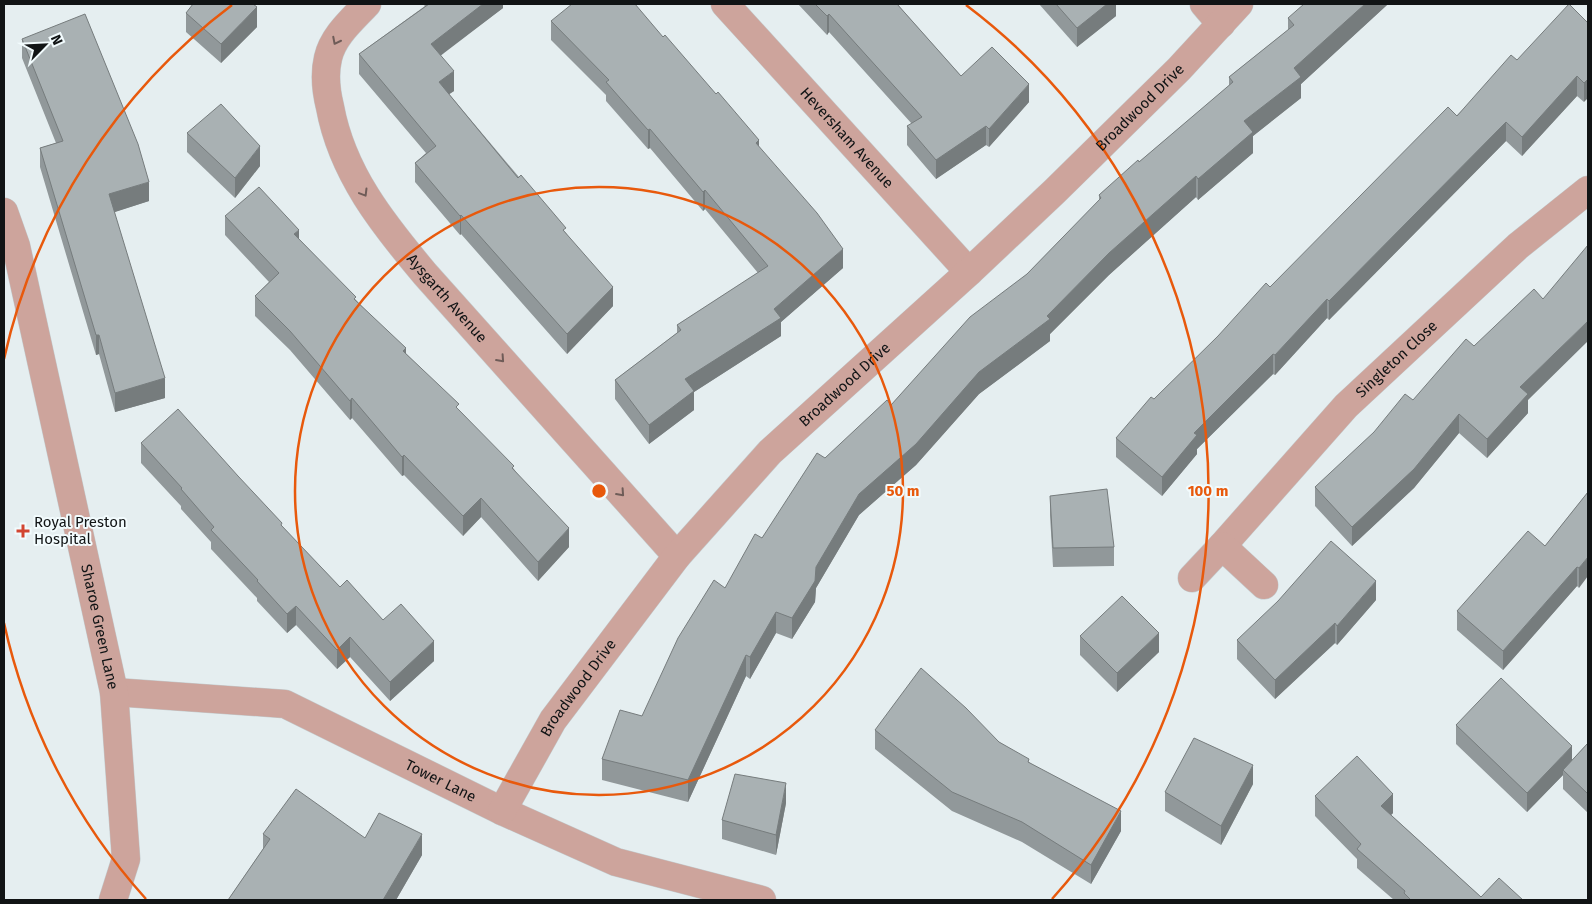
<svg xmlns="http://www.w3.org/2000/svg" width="1592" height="904" font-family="'Fira Sans',sans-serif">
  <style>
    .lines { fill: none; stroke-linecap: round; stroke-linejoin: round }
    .minor-casing { stroke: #c3cbcd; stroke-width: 29 }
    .tertiary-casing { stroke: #c3cbcd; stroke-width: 29 }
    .minor { stroke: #cda49c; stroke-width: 28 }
    .tertiary { stroke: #cda49c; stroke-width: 28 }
    .wall { fill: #91989a }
    .shaded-wall { fill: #767c7d }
    .building { fill: #a9b1b3; stroke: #767c7d }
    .oneway { stroke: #6f5c58 }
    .ring { fill: none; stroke: #e8590c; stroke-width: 2.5 }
    .poi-dot { fill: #d24531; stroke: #f2fbfd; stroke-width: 2 }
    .labels { text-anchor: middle; stroke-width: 4; stroke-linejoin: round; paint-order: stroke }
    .street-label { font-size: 15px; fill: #111415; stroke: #f2fbfd }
    .poi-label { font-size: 15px; fill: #111415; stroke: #f2fbfd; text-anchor: start }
    .centre { fill: #e8590c; stroke: #f2fbfd; stroke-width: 2.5 }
    .ring-label { font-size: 15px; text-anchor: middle; font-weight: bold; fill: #e8590c; stroke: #f2fbfd; stroke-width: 4; stroke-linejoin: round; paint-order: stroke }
  </style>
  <rect width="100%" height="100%" fill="#e5eef0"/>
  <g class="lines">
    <!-- minor casing -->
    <g class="minor-casing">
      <g id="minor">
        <path id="s1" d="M367,4C352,20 333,36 328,58C324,75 326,91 330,107C342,173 383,224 425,274L677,556"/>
        <path id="s2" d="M725,4L969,272"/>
        <polyline points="1204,4 1221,24"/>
        <path id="s3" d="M1222,546L1346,406L1518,246L1588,190"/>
        <polyline points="1192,578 1222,546 1264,585"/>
        <path id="s4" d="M114,692L285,704L502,811L616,862L762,900"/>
        <path id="s5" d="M502,811L553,720L677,556L770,452L969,272L1055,191L1179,69L1239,4"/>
      </g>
    </g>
    <!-- tertiary casing -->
    <g class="tertiary-casing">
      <g id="tertiary">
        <path id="s6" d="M4,212L16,246L114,692L126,859L113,900"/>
      </g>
    </g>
    <!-- minor -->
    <use href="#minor" class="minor"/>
    <!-- tertiary -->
    <use href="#tertiary" class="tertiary"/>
  </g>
  <!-- wall -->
  <g class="wall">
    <polygon points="423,4 503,4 503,8 440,55 454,91 449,94 566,233 613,306 567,354 461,234 460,235 415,182 415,163 426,153 359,74 359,54 425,6"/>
    <polygon points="798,4 897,4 961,76 1029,102 989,147 986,145 936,179 907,145 907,126 912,124 829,32 827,35"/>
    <polygon points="1039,4 1116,4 1116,16 1077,47"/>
    <polygon points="1387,4 1387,5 1301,84 1301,98 1253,136 1253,153 1198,200 1196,197 1109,275 1050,334 1050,341 979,394 916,465 859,515 816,588 815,602 792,639 776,633 750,679 746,676 688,802 602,780 602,759 642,716 725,588 762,538 825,458 891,405 1027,274 1099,201 1099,195 1139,162 1229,86 1229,77 1288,30 1288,18"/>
    <polygon points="186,13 257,27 221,63 186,32"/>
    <polygon points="551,21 663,37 759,147 843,268 781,322 781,336 694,392 694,410 649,444 615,399 615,380 677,333 677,325 758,273 705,209 703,211 650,148 648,149 606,101 606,95 551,40"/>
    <polygon points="1588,23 1584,102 1577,96 1522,156 1506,141 1329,320 1327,318 1275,375 1273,374 1197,449 1197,454 1162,496 1116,457 1116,438 1154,399 1270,287 1517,60"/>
    <polygon points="22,39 149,201 114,212 165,398 115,412 99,354 96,355 40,167 40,148 56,143 22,58"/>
    <polygon points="187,133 260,166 235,198 187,152"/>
    <polygon points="225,216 299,239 514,469 569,547 538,581 481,517 463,536 404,475 402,476 352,418 350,420 290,350 255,316 255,296 269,282 225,235"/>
    <polygon points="1413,400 1528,400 1528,413 1487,458 1459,433 1414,488 1352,546 1315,506 1315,487"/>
    <polygon points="141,443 282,527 340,587 434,661 390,701 350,657 337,669 296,625 287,633 257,601 257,598 211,549 211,542 181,509 181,506 141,463"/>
    <polygon points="1588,492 1579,588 1577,586 1503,670 1457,630 1457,611 1545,546"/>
    <polygon points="1050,496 1114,547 1114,566 1053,567 1050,515"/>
    <polygon points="1376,600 1337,645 1335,643 1275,699 1237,659 1237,640"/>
    <polygon points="1080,636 1159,652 1117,692 1080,655"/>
    <polygon points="1456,725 1572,760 1588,743 1588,813 1563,789 1563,775 1527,812 1456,744"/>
    <polygon points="875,730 999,742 1029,762 1121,831 1091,884 1022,842 952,811 875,749"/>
    <polygon points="1253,784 1221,845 1165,811 1165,792"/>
    <polygon points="1315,796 1393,813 1391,815 1481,897 1523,900 1394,900 1357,868 1357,859 1315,816"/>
    <polygon points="786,803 776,855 722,839 722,820"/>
    <polygon points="263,834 365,838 422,855 396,900 228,900 263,849"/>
  </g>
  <!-- shaded-wall -->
  <g class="shaded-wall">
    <polygon points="483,4 503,4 503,8 431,63 431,44"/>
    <polygon points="1107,4 1116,4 1116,16 1077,47 1077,28"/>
    <polygon points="1365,4 1387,4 1387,5 1301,84 1301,98 1253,136 1253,153 1198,200 1198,179 1244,121 1294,68"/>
    <polygon points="257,7 257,27 221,63 221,44"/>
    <polygon points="829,14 829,32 827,35 827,16"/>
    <polygon points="454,71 454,91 439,101 439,82"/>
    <polygon points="1577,76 1577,96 1522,156 1522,137"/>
    <polygon points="1588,79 1588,98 1584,102 1584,83"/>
    <polygon points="1029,84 1029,102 989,147 989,129"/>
    <polygon points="1506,122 1506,141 1329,320 1329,301"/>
    <polygon points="986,126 986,145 936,179 936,160"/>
    <polygon points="650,129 650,148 648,149 648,130"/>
    <polygon points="759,140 759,159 756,143"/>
    <polygon points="260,146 260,166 235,198 235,178"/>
    <polygon points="1196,176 1196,197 1109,275 1050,334 1050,341 979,394 916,465 859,515 816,588 815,602 792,639 792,618 816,567 859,494 979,372 1047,316 1109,253"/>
    <polygon points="149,182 149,201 109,214 109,194"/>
    <polygon points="705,190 705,209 703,211 703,192"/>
    <polygon points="461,215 461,234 460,235 460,216"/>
    <polygon points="299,230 299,249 294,234"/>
    <polygon points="843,249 843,268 781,322 781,336 694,392 694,410 649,444 649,425 685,379 774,309"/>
    <polygon points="613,287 613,306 567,354 567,334"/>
    <polygon points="1327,299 1327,318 1275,375 1275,355"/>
    <polygon points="1588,321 1588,341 1528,400 1528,413 1487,458 1487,439 1520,387"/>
    <polygon points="96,335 99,335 99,354 96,355"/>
    <polygon points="406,348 406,367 403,351"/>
    <polygon points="1273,354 1273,374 1197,449 1197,454 1162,496 1162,477 1194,433"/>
    <polygon points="165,378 165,398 115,412 115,393"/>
    <polygon points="352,398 352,418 350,420 350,401"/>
    <polygon points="1459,414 1459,433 1414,488 1352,546 1352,527"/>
    <polygon points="404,455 404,475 402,476 402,457"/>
    <polygon points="481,498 481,517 463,536 463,516"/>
    <polygon points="569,528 569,547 538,581 538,562"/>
    <polygon points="1588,557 1588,576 1579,588 1579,568"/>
    <polygon points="1577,567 1577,586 1503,670 1503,651"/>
    <polygon points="1376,581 1376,600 1337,645 1337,626"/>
    <polygon points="296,606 296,625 287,633 287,614"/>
    <polygon points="776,612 776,633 750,679 750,657"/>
    <polygon points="1335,623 1335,643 1275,699 1275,680"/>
    <polygon points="1159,633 1159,652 1117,692 1117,673"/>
    <polygon points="350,637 350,657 337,669 337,650"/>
    <polygon points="434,641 434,661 390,701 390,682"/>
    <polygon points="746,655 746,676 688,802 688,780"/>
    <polygon points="1572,746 1572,765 1563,770 1563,775 1527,812 1527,793"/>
    <polygon points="1253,765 1253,784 1221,845 1221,826"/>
    <polygon points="786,783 786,803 776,855 776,835"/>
    <polygon points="1393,794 1393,813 1381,825 1381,806"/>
    <polygon points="1121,811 1121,831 1091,884 1091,865"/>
    <polygon points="422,834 422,855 396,900 383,900"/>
  </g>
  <!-- building -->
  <g class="building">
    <polygon points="193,4 253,4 257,7 221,44 186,13"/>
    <polygon points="429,4 483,4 431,44 454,71 439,82 518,178 521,175 566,228 563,230 613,287 567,334 461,215 460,216 415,163 436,146 359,54"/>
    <polygon points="572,4 635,4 663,37 665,35 716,94 718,92 759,140 756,143 817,213 843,249 774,309 781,318 685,379 694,391 649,425 615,380 681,330 677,325 768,266 705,190 703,192 650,129 648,130 606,82 609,80 551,21"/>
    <polygon points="815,4 897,4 961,76 992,47 1029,84 989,129 986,126 936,160 907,126 922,117 829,14 827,16"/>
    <polygon points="1056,4 1107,4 1077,28"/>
    <polygon points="1304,4 1365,4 1294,68 1301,77 1244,121 1253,132 1198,179 1196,176 1109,253 1047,316 1050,319 979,372 916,444 859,494 816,567 815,581 792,618 776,612 750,657 746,655 688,780 602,759 620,710 642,716 678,638 714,580 725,588 755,534 762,538 817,453 825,458 887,400 891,405 970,317 1027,274 1101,198 1099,195 1138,160 1139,162 1233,82 1229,77 1294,25 1288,18"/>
    <polygon points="1569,4 1588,23 1588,79 1584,83 1577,76 1522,137 1506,122 1329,301 1327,299 1275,355 1273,354 1194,433 1197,435 1162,477 1116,438 1151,397 1154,399 1218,336 1266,283 1270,287 1448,107 1457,116 1511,55 1517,60"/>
    <polygon points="85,14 138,144 149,182 109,194 165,378 115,393 99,335 96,335 40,148 63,141 22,39"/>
    <polygon points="221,104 260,146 235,178 187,133"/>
    <polygon points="259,187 299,230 294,234 356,297 354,299 406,348 403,351 459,404 456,407 514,466 512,468 569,528 538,562 481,498 463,516 404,455 402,457 352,398 350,401 290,331 255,296 279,273 225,216"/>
    <polygon points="1588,245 1588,321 1520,387 1528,394 1487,439 1459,414 1414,469 1352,527 1315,487 1374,432 1405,394 1413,400 1466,339 1474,346 1534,289 1543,299"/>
    <polygon points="178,409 238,476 282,523 281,525 340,587 347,580 383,620 401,604 434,641 390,682 350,637 337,650 296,606 287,614 257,581 258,580 211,530 214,527 181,489 182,488 141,443"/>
    <polygon points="1107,489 1114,547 1053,548 1050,496"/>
    <polygon points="1588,492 1588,557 1579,568 1577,567 1503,651 1457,611 1528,531 1545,546"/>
    <polygon points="1331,541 1376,581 1337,626 1335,623 1275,680 1237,640 1278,601"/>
    <polygon points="1122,596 1159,633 1117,673 1080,636"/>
    <polygon points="921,668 966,708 999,742 1029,759 1028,762 1121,811 1091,865 1022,822 952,792 875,730"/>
    <polygon points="1501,678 1572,746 1527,793 1456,725"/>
    <polygon points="1194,738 1253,765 1221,826 1165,792"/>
    <polygon points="1588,743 1588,794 1563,770"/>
    <polygon points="1357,756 1393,794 1381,806 1481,897 1499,878 1523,900 1411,900 1404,893 1405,891 1357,849 1361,844 1315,796"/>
    <polygon points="735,774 786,783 776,835 722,820"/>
    <polygon points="296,789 365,838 379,813 422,834 383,900 228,900 270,839 263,834"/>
  </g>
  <!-- one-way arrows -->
  <defs><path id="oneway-chevron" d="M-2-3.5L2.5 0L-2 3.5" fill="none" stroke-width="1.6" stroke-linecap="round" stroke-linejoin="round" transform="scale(1.25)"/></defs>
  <g class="oneway">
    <use href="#oneway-chevron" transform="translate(336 41) rotate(117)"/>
    <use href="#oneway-chevron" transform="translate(364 193) rotate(59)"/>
    <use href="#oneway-chevron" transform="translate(501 359) rotate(48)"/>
    <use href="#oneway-chevron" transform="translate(621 493) rotate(48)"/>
  </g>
  <!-- distance rings -->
  <g class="ring">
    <circle cx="599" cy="491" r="304"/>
    <path d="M146 899A609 609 0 0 1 4 623M4 359A609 609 0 0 1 232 5M966 5A609 609 0 0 1 1052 899"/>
  </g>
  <!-- markers -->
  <path class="poi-dot" d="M20.5 523.5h5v5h5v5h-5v5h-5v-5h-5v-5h5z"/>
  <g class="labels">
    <!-- street labels -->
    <g class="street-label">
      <text dy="5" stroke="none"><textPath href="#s5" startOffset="955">Broadwood Drive</textPath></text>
      <text dy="5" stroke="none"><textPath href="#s2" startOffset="181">Heversham Avenue</textPath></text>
      <text dy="5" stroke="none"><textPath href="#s1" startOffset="344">Aysgarth Avenue</textPath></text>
      <text dy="5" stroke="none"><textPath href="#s3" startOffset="256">Singleton Close</textPath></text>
      <text dy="5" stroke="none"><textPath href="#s5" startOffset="550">Broadwood Drive</textPath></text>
      <text dy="5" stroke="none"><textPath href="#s6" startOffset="426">Sharoe Green Lane</textPath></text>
      <text dy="5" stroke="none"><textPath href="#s5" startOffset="145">Broadwood Drive</textPath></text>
      <text dy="5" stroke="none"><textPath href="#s4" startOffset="345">Tower Lane</textPath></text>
    </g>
    <!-- poi labels -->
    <g class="poi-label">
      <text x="34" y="527">Royal Preston<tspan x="34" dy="17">Hospital</tspan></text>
    </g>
  </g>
  <circle cx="599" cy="491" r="8" class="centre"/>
  <g class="ring-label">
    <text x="903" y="496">50 m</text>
    <text x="1208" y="496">100 m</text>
  </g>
  <!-- border -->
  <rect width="1592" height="904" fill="none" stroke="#111415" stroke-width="10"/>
  <!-- north arrow -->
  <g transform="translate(45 45) rotate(66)" stroke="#f2fbfd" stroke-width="4" paint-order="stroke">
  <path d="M0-4L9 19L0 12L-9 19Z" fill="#111415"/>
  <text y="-8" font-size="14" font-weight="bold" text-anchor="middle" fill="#111415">N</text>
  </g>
</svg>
